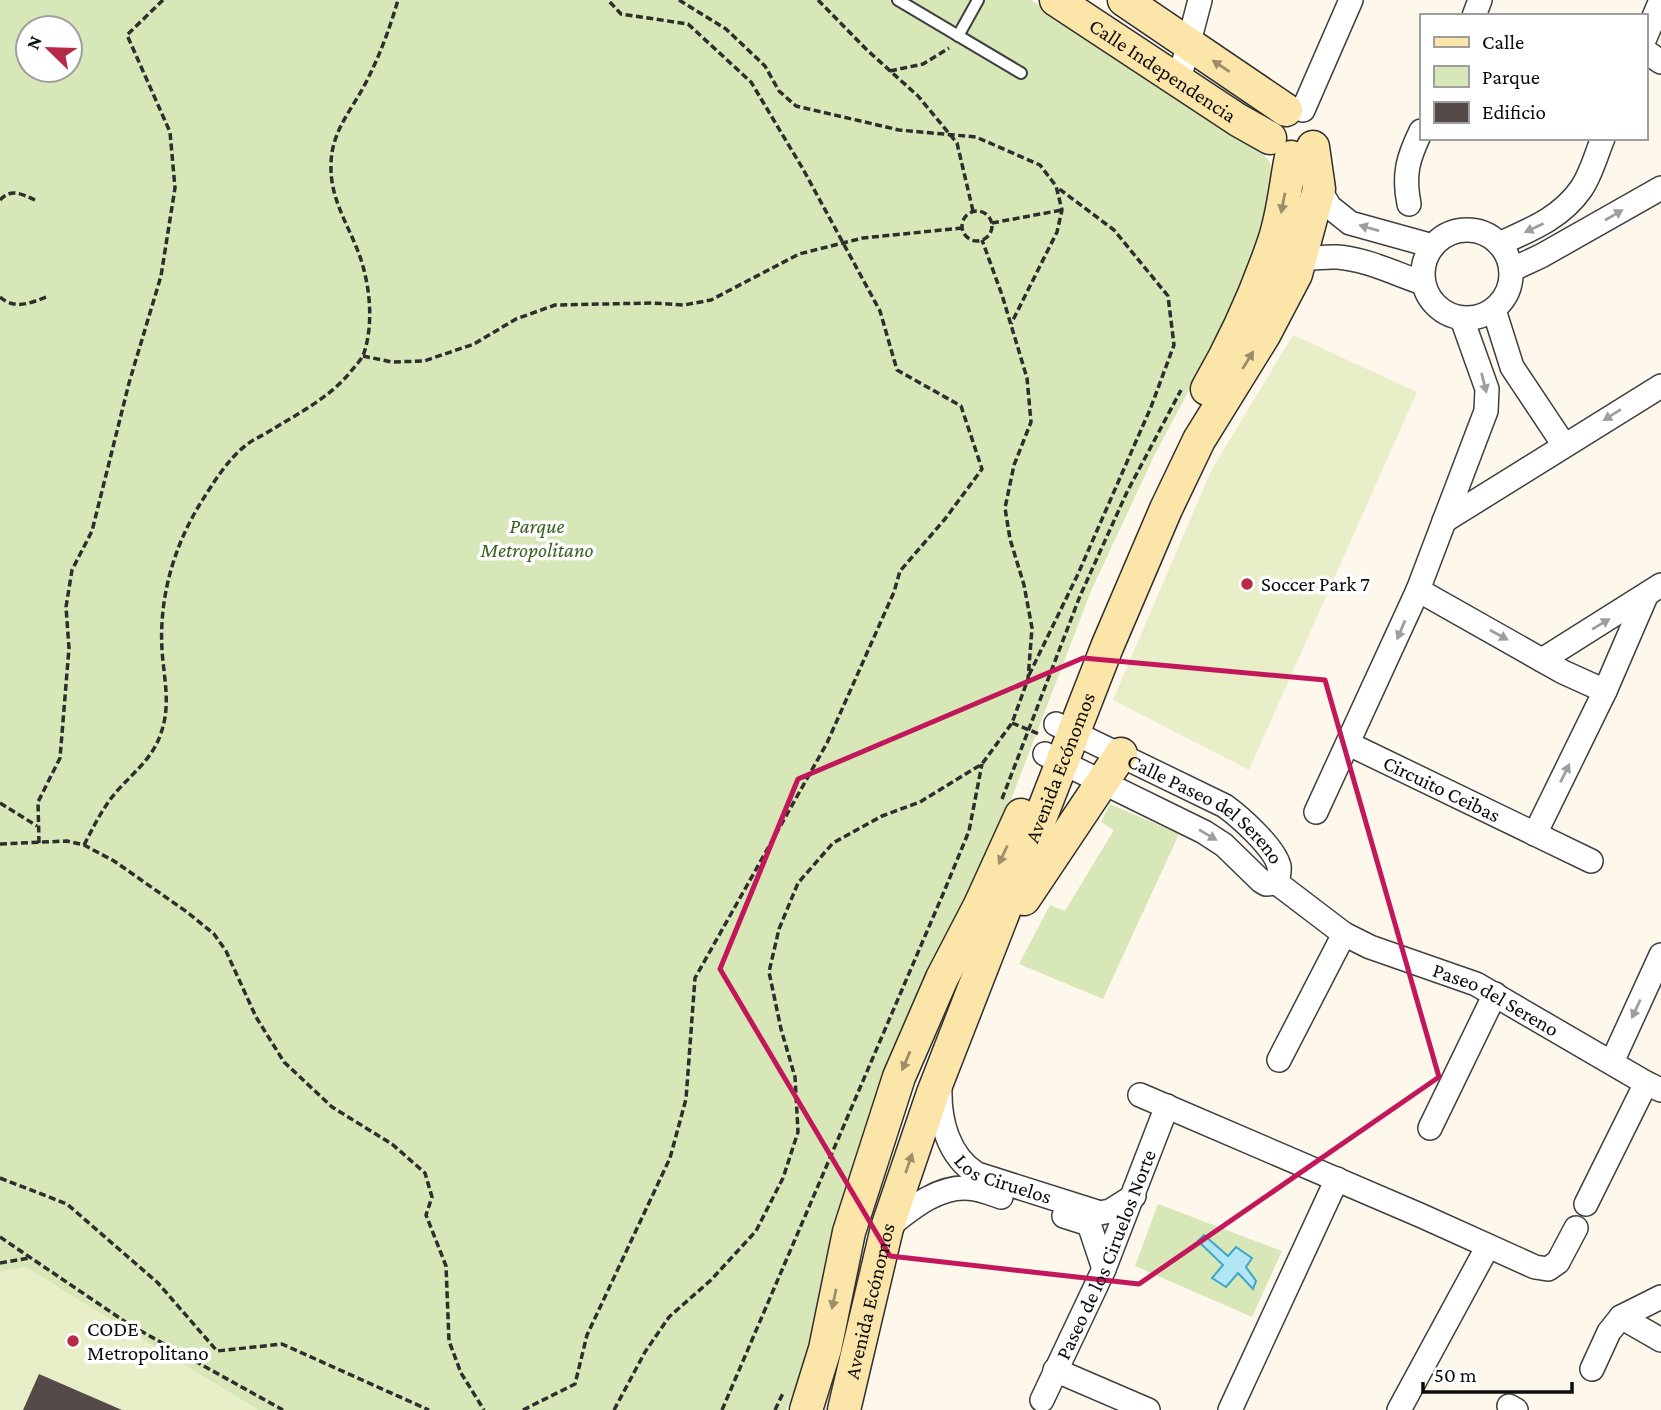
<svg xmlns="http://www.w3.org/2000/svg" width="1661" height="1410" font-family="'Crimson Pro',serif">
  <style>
    .green { fill: #d8e7b7; fill-rule: evenodd }
    .pitch { fill: #e8eec8 }
    .water { fill: #b2e6f4; stroke: #3ca7c8; stroke-width: 2 }
    .building { fill: #544b49 }
    .lines { fill: none; stroke-linecap: round; stroke-linejoin: round }
    .lane-casing { stroke: #3f3f3f; stroke-width: 14 }
    .street-casing { stroke: #3f3f3f; stroke-width: 26 }
    .secondary-casing { stroke: #2e2e2e; stroke-width: 35 }
    .path { stroke: #2e2e2e; stroke-width: 3.5; stroke-dasharray: 7 3.5; stroke-linecap: butt }
    .lane { stroke: #fff; stroke-width: 10 }
    .street { stroke: #fff; stroke-width: 23 }
    .secondary { stroke: #fce5a9; stroke-width: 32 }
    .oneway { fill: #9c8e6a }
    .oneway2 { fill: #9e9e9e }
    .marked { fill: none; stroke: #c2185b; stroke-width: 5; stroke-linejoin: round }
    .poi-dot { fill: #b62947; stroke: #fff; stroke-width: 2.5 }
    .labels { text-anchor: middle; stroke-width: 7; stroke-linejoin: round; paint-order: stroke }
    .street-label { font-size: 21px; fill: #0c0c0c; stroke: #fff }
    .park-label { font-size: 21px; font-style: italic; fill: #38611f; stroke: #fff }
    .poi-label { font-size: 21px; fill: #0c0c0c; stroke: #fff; text-anchor: start }
  </style>
  <rect width="100%" height="100%" fill="#fef7eb"/>
  <!-- green -->
  <g class="green">
    <path d="M0,0H1031L1256,147L1270,162L1273,180L1249,267L1229,315L1154,456L1091,591L986,865L806,1364L786,1410H258L25,1267L0,1272ZM28,28H70V70H28Z"/>
    <polygon points="1110,804 1179,834 1103,999 1019,964 1050,905 1065,911 1114,830 1101,822"/>
    <polygon points="1158,1204 1282,1251 1252,1317 1135,1266"/>
  </g>
  <!-- pitch -->
  <g class="pitch">
    <polygon points="1293,335 1417,392 1249,770 1113,700 1212,469"/>
    <polygon points="25,1267 258,1410 0,1410 0,1272"/>
  </g>
  <!-- water -->
  <polygon class="water" points="1204,1235 1228,1256 1236,1247 1252,1258 1246,1267 1256,1281 1253,1289 1238,1273 1226,1287 1212,1278 1223,1265 1198,1241"/>
  <!-- building -->
  <polygon class="building" points="39,1374 122,1410 23,1410"/>
  <g class="lines">
    <!-- lane casing -->
    <g class="lane-casing">
      <g id="lane">
        <polyline points="898,0 1021,73"/>
        <polyline points="958,36 978,0"/>
      </g>
    </g>
    <!-- street casing -->
    <g class="street-casing">
      <g id="street">
        <polyline points="1474,16 1480,0"/>
        <polyline points="1645,38 1661,0"/>
        <polyline points="1645,51 1661,62"/>
        <polyline points="1179,80 1200,0"/>
        <polyline points="1303,110 1351,0"/>
        <polyline points="1319,189 1330,207 1350,223 1433,246"/>
        <path d="M1409,204C1403,174 1408,158 1421,131"/>
        <circle cx="1467" cy="274" r="44"/>
        <path d="M1499,244C1530,230 1561,218 1581,189C1591,175 1596,155 1603,138"/>
        <path d="M1288,254C1309,262 1317,256 1337,257C1366,259 1396,274 1423,283"/>
        <polyline points="1511,270 1541,256 1661,188"/>
        <polyline points="1494,310 1512,367 1564,445"/>
        <polyline points="1444,521 1661,386"/>
        <polyline points="1418,590 1563,672 1605,691"/>
        <polyline points="1542,660 1661,585"/>
        <path id="s1" d="M1056,724L1225,806C1240,817 1274,847 1279,866C1280,872 1278,877 1277,883"/>
        <path id="s2" d="M1349,744L1591,861"/>
        <polyline points="1045,754 1204,832 1224,845 1261,881 1266,884 1277,883"/>
        <polyline points="1316,812 1418,590 1486,411 1487,389 1462,319"/>
        <polyline points="1535,834 1605,691 1646,596"/>
        <path id="s3" d="M1277,883L1344,934L1370,947L1476,984L1646,1083L1661,1090"/>
        <polyline points="1279,1060 1344,934"/>
        <polyline points="1612,1062 1661,955"/>
        <path id="s4" d="M940,1088C939,1120 948,1156 977,1174L1100,1213L1110,1211L1134,1196"/>
        <polyline points="1140,1095 1422,1216 1535,1267 1548,1269 1558,1262 1576,1228"/>
        <polyline points="1430,1128 1495,994"/>
        <polyline points="1586,1204 1646,1083"/>
        <polyline points="1064,1216 1086,1223 1090,1227 1104,1269"/>
        <path d="M887,1228C910,1209 942,1182 975,1189C983,1190 992,1194 1001,1197"/>
        <polyline points="1621,1317 1661,1340"/>
        <polyline points="1592,1369 1609,1332 1621,1317 1661,1297"/>
        <polyline points="1055,1370 1148,1410"/>
        <path id="s5" d="M1042,1400L1104,1269L1167,1106"/>
        <polyline points="1509,1406 1516,1410"/>
        <polyline points="1230,1410 1337,1179"/>
        <polyline points="1399,1410 1488,1246"/>
      </g>
    </g>
    <!-- secondary casing -->
    <g class="secondary-casing">
      <g id="secondary">
        <path id="s6" d="M1056,0L1238,120L1270,138"/>
        <polyline points="1124,0 1286,110"/>
        <path d="M1207,389C1233,344 1255,296 1272,247C1283,218 1285,187 1291,157"/>
        <polyline points="1024,899 1121,754"/>
        <polyline points="806,1410 825,1349 849,1232 899,1077 942,978 980,905 1021,815"/>
        <path id="s7" d="M844,1410L887,1228L933,1093L1107,647L1166,509L1199,440L1264,335L1296,274L1319,189L1313,147"/>
      </g>
    </g>
    <!-- path -->
    <g class="path">
      <polyline points="679,0 726,29 765,66 779,91 796,106 899,130 976,137 1040,165 1056,186 1062,210 1057,232 1011,324"/>
      <polyline points="818,0 867,50 918,96 957,143 973,211"/>
      <polyline points="890,71 923,64 949,48"/>
      <path d="M0,200C11,188 22,194 35,200"/>
      <circle cx="977" cy="226" r="15"/>
      <polyline points="992,223 1062,210"/>
      <path d="M0,297C16,311 32,302 49,296"/>
      <polyline points="363,356 392,362 424,361 474,344 516,319 555,305 652,303 684,305 711,300 799,254 863,238 962,228"/>
      <polyline points="1029,675 1078,574 1151,407 1174,345 1168,296 1114,230 1058,188"/>
      <polyline points="1012,723 1039,734"/>
      <polyline points="1002,799 1080,596 1127,492 1181,390"/>
      <polyline points="0,803 37,826"/>
      <polyline points="39,843 38,802 60,758 69,648 66,607 72,570 92,531 129,383 161,276 175,188 170,132 127,35 163,0"/>
      <polyline points="0,844 67,841 84,845 114,861 187,912 214,934 226,951 256,1017 284,1062 332,1107 392,1144 425,1173 432,1197 426,1215 446,1266 449,1341 461,1373 484,1410"/>
      <path d="M84,845C94,826 103,807 117,791C134,772 153,758 161,733C171,705 164,679 162,650C159,599 173,548 200,504C212,485 227,460 245,446C252,440 260,437 268,432C297,414 330,398 352,370C356,365 362,359 364,353C374,323 370,284 359,254C348,224 330,199 331,165C331,134 349,113 363,88C378,60 389,31 398,0"/>
      <polyline points="0,1178 67,1204 158,1283 217,1351 282,1344 429,1410"/>
      <polyline points="0,1237 130,1325 283,1410"/>
      <polyline points="0,1263 29,1258"/>
      <polyline points="523,1410 575,1384 587,1335 670,1158 686,1099 695,978 827,743 894,592 900,571 945,519 982,469 961,406 897,370 880,311 803,169 751,82 688,24 621,14 608,0"/>
      <polyline points="614,1410 645,1352 669,1317 711,1280 756,1231 783,1178 798,1132 795,1077 781,1029 769,972 779,929 798,883 833,843 882,816 920,802 982,764 1012,723 1028,679 1032,628 1024,585 1010,539 1005,508 1014,465 1031,422 1027,378 1002,295 982,240"/>
      <polyline points="722,1410 943,894 969,831 982,764"/>
      <polyline points="775,1410 783,1393"/>
    </g>
    <!-- lane -->
    <use href="#lane" class="lane"/>
    <!-- street -->
    <use href="#street" class="street"/>
    <!-- secondary -->
    <use href="#secondary" class="secondary"/>
  </g>
  <!-- one-way arrows -->
  <defs><path id="oneway-solid" d="M-6-.8H1V-3.2L6.5 0L1 3.2V.8H-6Z" transform="scale(1.75)"/></defs>
  <g class="oneway">
    <use href="#oneway-solid" transform="translate(1221 66) rotate(-146)"/>
    <use href="#oneway-solid" transform="translate(1283 203) rotate(101)"/>
    <use href="#oneway-solid" transform="translate(1248 360) rotate(-58)"/>
    <use href="#oneway-solid" transform="translate(1003 855) rotate(115)"/>
    <use href="#oneway-solid" transform="translate(906 1061) rotate(113)"/>
    <use href="#oneway-solid" transform="translate(909 1163) rotate(-71)"/>
    <use href="#oneway-solid" transform="translate(834 1299) rotate(102)"/>
  </g>
  <g class="oneway2">
    <use href="#oneway-solid" transform="translate(1614 215) rotate(-30)"/>
    <use href="#oneway-solid" transform="translate(1369 228) rotate(-164)"/>
    <use href="#oneway-solid" transform="translate(1534 228) rotate(155)"/>
    <use href="#oneway-solid" transform="translate(1484 383) rotate(76)"/>
    <use href="#oneway-solid" transform="translate(1612 415) rotate(148)"/>
    <use href="#oneway-solid" transform="translate(1601 624) rotate(-31)"/>
    <use href="#oneway-solid" transform="translate(1401 630) rotate(113)"/>
    <use href="#oneway-solid" transform="translate(1499 635) rotate(29)"/>
    <use href="#oneway-solid" transform="translate(1565 773) rotate(-64)"/>
    <use href="#oneway-solid" transform="translate(1208 835) rotate(31)"/>
    <use href="#oneway-solid" transform="translate(1636 1009) rotate(115)"/>
  </g>
  <!-- marked area -->
  <path class="marked" d="M1083,658L1325,680L1439,1077L1139,1284L890,1256L720,969L798,779Z"/>
  <!-- markers -->
  <g class="poi-dot">
    <circle cx="1247" cy="584" r="7"/>
    <circle cx="73" cy="1341" r="7"/>
  </g>
  <g class="labels">
    <!-- street labels -->
    <g class="street-label">
      <text dy="7" stroke="none"><textPath href="#s6" startOffset="128">Calle Independencia</textPath></text>
      <text dy="7" stroke="none"><textPath href="#s7" startOffset="679">Avenida Ecónomos</textPath></text>
      <text dy="7" stroke="none"><textPath href="#s2" startOffset="103">Circuito Ceibas</textPath></text>
      <text dy="7" stroke="none"><textPath href="#s1" startOffset="173">Calle Paseo del Sereno</textPath></text>
      <text dy="7" stroke="none"><textPath href="#s3" startOffset="250">Paseo del Sereno</textPath></text>
      <text dy="7" stroke="none"><textPath href="#s4" startOffset="124">Los Ciruelos</textPath></text>
      <text dy="7" stroke="none"><textPath href="#s5" startOffset="159">Paseo de los Ciruelos Norte</textPath></text>
      <text dy="7" stroke="none"><textPath href="#s7" startOffset="112">Avenida Ecónomos</textPath></text>
    </g>
    <!-- park labels -->
    <g class="park-label">
      <text x="537" y="533">Parque<tspan x="537" dy="24">Metropolitano</tspan></text>
    </g>
    <!-- poi labels -->
    <g class="poi-label">
      <text x="1261" y="591">Soccer Park 7</text>
      <text x="87" y="1336">CODE<tspan x="87" dy="24">Metropolitano</tspan></text>
    </g>
  </g>
  <!-- legend -->
  <rect x="1420" y="14" width="228" height="126" fill="#ffffff" stroke="#9e9e9e" stroke-width="2"/>
  <rect x="1434" y="37" width="35" height="10" fill="#fce5a9" stroke="#9e9e9e" stroke-width="2"/>
  <text x="1482" y="49" font-size="21" fill="#0c0c0c">Calle</text>
  <rect x="1434" y="66" width="35" height="21" fill="#d8e7b7" stroke="#9e9e9e" stroke-width="2"/>
  <text x="1482" y="84" font-size="21" fill="#0c0c0c">Parque</text>
  <rect x="1434" y="102" width="35" height="21" fill="#544b49" stroke="#9e9e9e" stroke-width="2"/>
  <text x="1482" y="119" font-size="21" fill="#0c0c0c">Edificio</text>
  <!-- north arrow -->
  <g transform="translate(49 49) rotate(293)"><circle r="33" fill="#ffffff" stroke="#9e9e9e" stroke-width="2"/>
  <path d="M0-5L12 26L0 18L-12 26Z" fill="#b62947"/>
  <text y="-10" font-size="19" font-weight="bold" text-anchor="middle" fill="#0c0c0c">N</text>
  </g>
  <!-- scale -->
  <path d="M1423 1382v10h149v-10" fill="none" stroke="#0c0c0c" stroke-width="3.5"/>
  <text x="1434" y="1382" font-size="21" fill="#0c0c0c" stroke="#ffffff" stroke-width="5" paint-order="stroke">50 m</text>
</svg>
